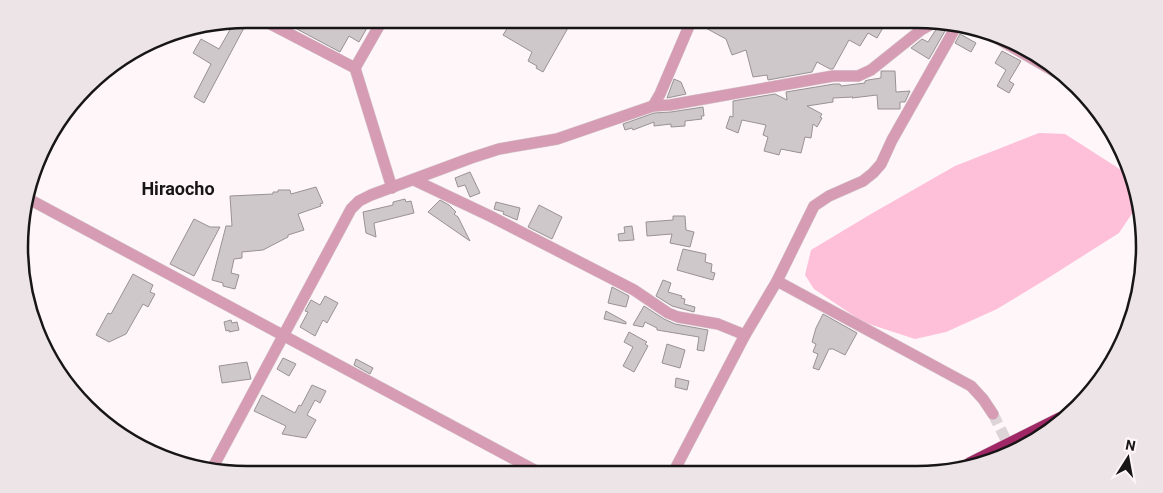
<svg xmlns="http://www.w3.org/2000/svg" width="1163" height="493" font-family="Roboto,sans-serif">
  <style>
    .green { fill: #febfd8 }
    .building { fill: #cfc8ca; stroke: #999295 }
    .lines { fill: none; stroke-linecap: round; stroke-linejoin: round }
    .minor-tunnel { stroke: #dcd4d6; stroke-width: 11; stroke-dasharray: 11 5.5; stroke-linecap: butt }
    .minor-casing { stroke: #d9d2d4; stroke-width: 12 }
    .highway-casing { stroke: #d9d2d4; stroke-width: 19 }
    .minor { stroke: #d69cb3; stroke-width: 11 }
    .highway { stroke: #9f2766; stroke-width: 18 }
    .labels { text-anchor: middle; stroke-width: 5; stroke-linejoin: round; paint-order: stroke }
    .quarter-label { font-size: 18px; font-weight: bold; fill: #181516; stroke: #fef6f8 }
    .rim { fill: none; stroke: #181516; stroke-width: 2.5 }
  </style>
  <rect width="100%" height="100%" fill="#fef6f8"/>
  <!-- green -->
  <polygon class="green" points="1039,133 1065,134 1129,175 1137,206 1119,233 1048,278 997,309 946,332 915,339 863,322 814,289 805,275 811,250 871,214 955,166"/>
  <!-- building -->
  <g class="building">
    <polygon points="300,19 372,19 359,42 349,36 340,52 295,28"/>
    <polygon points="493,19 537,19 549,26 554,19 573,19 543,72 536,68 537,66 528,61 532,52 503,35 508,27"/>
    <polygon points="705,19 888,19 877,38 868,33 860,46 849,40 833,69 830,69 817,62 812,72 768,80 767,75 753,77 746,50 732,55 726,39 702,26"/>
    <polygon points="238,20 246,24 204,103 194,97 211,64 193,53 201,39 219,49 235,21"/>
    <polygon points="942,23 949,24 929,59 911,48 922,39 928,42 935,31 941,26"/>
    <polygon points="960,34 976,43 971,52 955,43"/>
    <polygon points="1002,51 1021,61 1009,81 1014,84 1009,93 997,86 1006,70 995,63"/>
    <polygon points="881,71 895,71 896,92 910,91 905,102 900,102 900,109 878,109 877,95 852,98 853,97 833,98 833,102 807,106 822,114 820,117 822,118 817,127 813,124 811,138 805,137 801,153 781,149 779,155 764,151 768,137 763,135 766,125 742,120 738,133 726,128 730,116 733,117 733,101 775,94 787,100 786,92 834,84 840,84 841,86 865,83 865,81 868,80 881,78"/>
    <polygon points="674,79 681,82 686,94 667,98"/>
    <polygon points="703,107 704,116 701,116 702,119 685,121 685,126 671,127 671,124 654,126 654,122 633,130 632,128 625,130 623,124 654,113 671,112"/>
    <polygon points="470,172 480,193 470,197 465,185 458,187 455,178"/>
    <polygon points="316,187 323,203 320,204 321,206 298,214 304,230 288,235 288,237 263,250 242,252 242,258 234,259 231,273 239,275 235,289 223,286 223,283 212,280 226,226 232,226 230,196 273,194 273,192 278,192 278,190 290,190 291,194"/>
    <polygon points="405,199 406,202 411,201 414,213 374,223 376,237 366,233 363,212 393,205 393,202"/>
    <polygon points="440,200 449,205 456,212 454,214 458,217 470,241 428,212"/>
    <polygon points="496,202 520,208 517,220 503,214 504,212 494,209"/>
    <polygon points="539,205 562,217 552,239 528,227"/>
    <polygon points="673,216 685,216 686,230 694,232 690,247 670,243 672,234 647,236 646,222 673,220"/>
    <polygon points="194,219 210,227 220,227 194,276 170,264"/>
    <polygon points="632,226 634,240 619,241 618,234 625,233 624,227"/>
    <polygon points="683,249 706,254 705,262 712,264 711,272 715,273 713,280 677,270"/>
    <polygon points="133,274 153,285 150,292 155,294 148,307 143,304 126,334 109,342 96,335 108,313 111,314"/>
    <polygon points="663,280 671,283 668,292 682,296 681,298 685,299 684,304 695,307 694,312 672,306 656,296"/>
    <polygon points="612,287 629,296 626,307 608,303"/>
    <polygon points="325,296 338,303 327,323 323,320 315,336 300,327 308,312 305,311 311,300 320,305"/>
    <polygon points="644,306 664,319 675,324 708,330 704,351 697,350 699,337 657,330 657,328 645,322 643,327 633,325"/>
    <polygon points="606,311 626,322 626,324 604,319"/>
    <polygon points="823,314 857,333 845,355 833,349 829,349 819,370 813,368 818,354 813,352 816,344 812,342 816,328"/>
    <polygon points="231,320 232,323 237,322 239,330 229,332 229,330 226,331 224,322"/>
    <polygon points="629,332 647,342 645,344 648,346 634,372 623,366 633,347 624,342"/>
    <polygon points="667,344 685,350 680,368 662,363"/>
    <polygon points="283,358 296,364 289,376 277,369"/>
    <polygon points="356,359 373,368 370,374 354,365"/>
    <polygon points="247,362 251,379 222,383 219,366"/>
    <polygon points="676,378 689,381 687,390 675,387"/>
    <polygon points="312,385 326,391 320,403 315,400 307,415 316,420 306,438 282,434 286,426 254,411 262,395 295,413 299,405 301,406"/>
  </g>
  <g class="lines">
    <!-- minor-tunnel -->
    <polyline class="minor-tunnel" points="993,414 1012,452"/>
    <!-- minor casing -->
    <g class="minor-casing">
      <g id="minor">
        <polyline points="261,19 355,68 392,188"/>
        <polyline points="981,29 1071,81"/>
        <polyline points="355,68 383,19"/>
        <polyline points="653,106 660,94 692,19"/>
        <polyline points="414,180 490,216 634,290 668,313 678,317 718,324 745,335"/>
        <polyline points="25,197 540,473"/>
        <polyline points="777,281 971,386 983,399 993,414"/>
        <polyline points="212,469 351,209 359,201 371,195 471,158 499,149 557,139 653,106 670,105 833,76 858,76 871,70 921,30 935,22"/>
        <polyline points="673,473 745,335 777,281 814,206 829,196 863,181 873,173 881,164 892,140 957,25"/>
      </g>
    </g>
    <!-- highway casing -->
    <g class="highway-casing">
      <polyline id="highway" points="971,466 1061,421"/>
    </g>
    <!-- minor -->
    <use href="#minor" class="minor"/>
    <!-- highway -->
    <use href="#highway" class="highway"/>
  </g>
  <g class="labels">
    <!-- quarter labels -->
    <g class="quarter-label">
      <text x="178" y="195">Hiraocho</text>
    </g>
  </g>
  <!-- crop -->
  <path d="M0 0H1163V493H0ZM247 28H917A219 219 0 0 1 1136 247V247A219 219 0 0 1 917 466H247A219 219 0 0 1 28 247V247A219 219 0 0 1 247 28Z" fill="#ece4e6" fill-rule="evenodd"/>
  <path class="rim" d="M247 28H917A219 219 0 0 1 1136 247V247A219 219 0 0 1 917 466H247A219 219 0 0 1 28 247V247A219 219 0 0 1 247 28Z"/>
  <!-- north arrow -->
  <g transform="translate(1128 458) rotate(11)" stroke="#fef6f8" stroke-width="4" paint-order="stroke">
  <path d="M0-4L9 19L0 12L-9 19Z" fill="#181516"/>
  <text y="-8" font-size="14" font-weight="bold" text-anchor="middle" fill="#181516">N</text>
  </g>
</svg>
